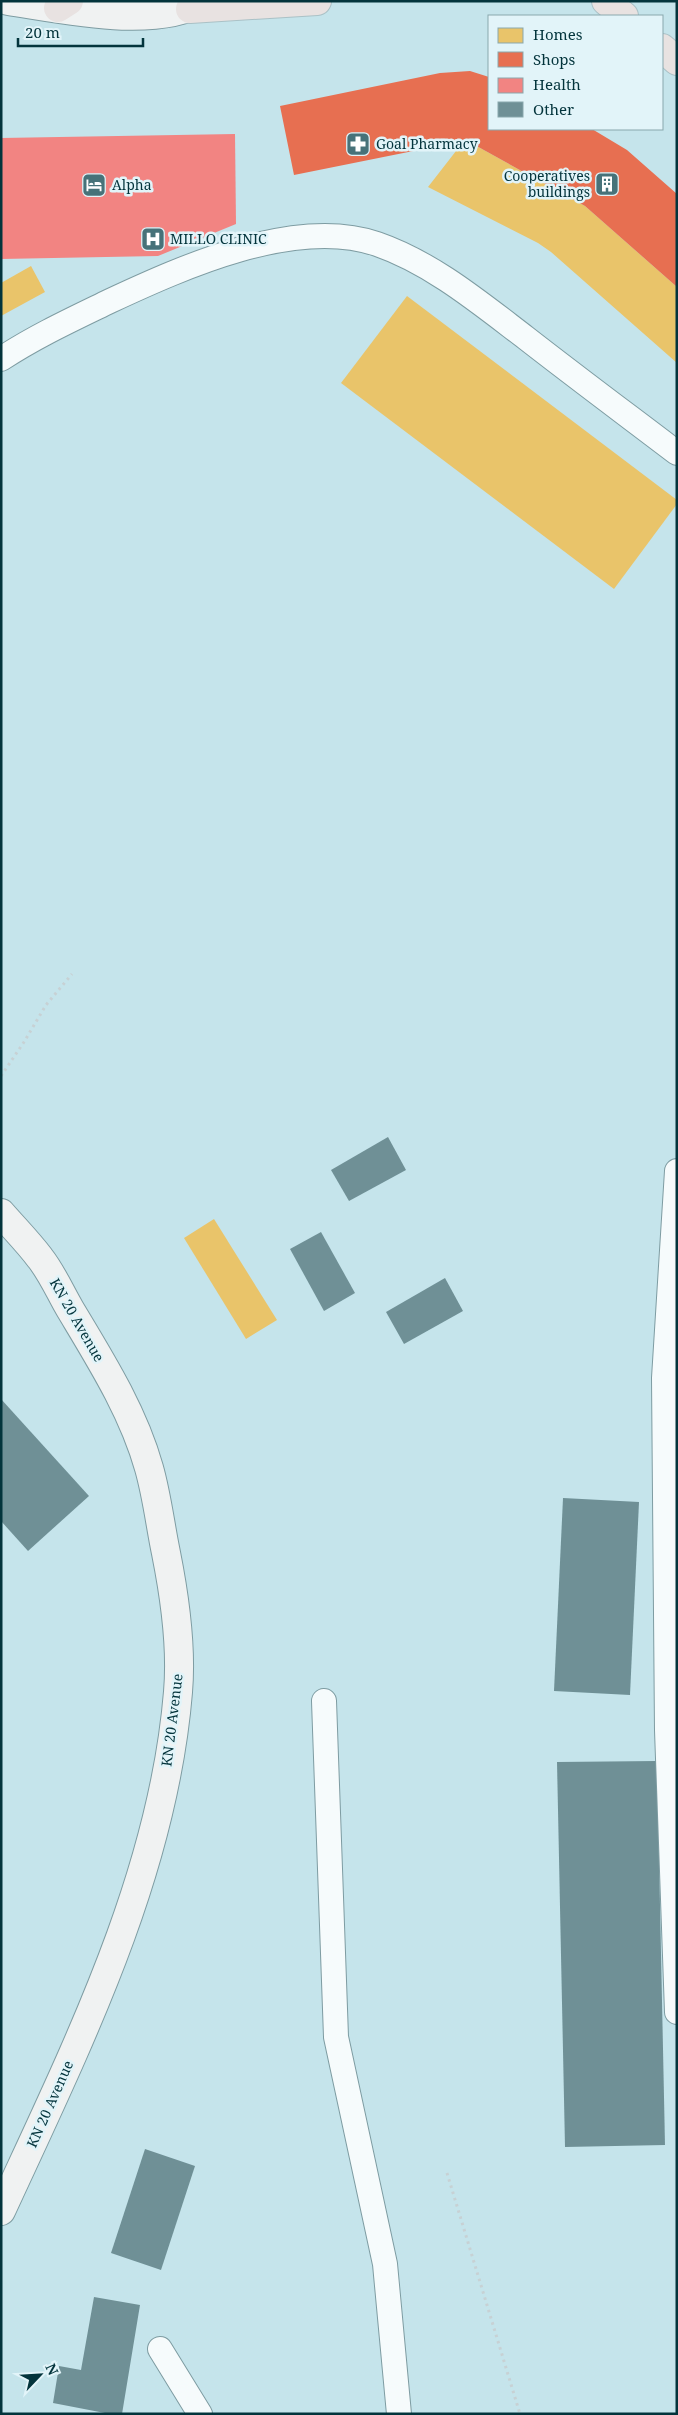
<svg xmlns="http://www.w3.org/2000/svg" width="678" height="2415" font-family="'Noto Serif',serif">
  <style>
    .homes { fill: #e9c46a }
    .shops { fill: #e76f51 }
    .health { fill: #f28482 }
    .building { fill: #6f9096 }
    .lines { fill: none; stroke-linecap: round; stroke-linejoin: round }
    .service-casing { stroke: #7e9ca2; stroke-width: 26 }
    .secondary-casing { stroke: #7e9ca2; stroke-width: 30 }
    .trunk-casing { stroke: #aac1c6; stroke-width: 30 }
    .path { stroke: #c7d1d4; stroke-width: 3; stroke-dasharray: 2.5 4; stroke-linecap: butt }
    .service { stroke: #f6fbfc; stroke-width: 24 }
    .secondary { stroke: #f0f2f2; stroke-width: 28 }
    .trunk { stroke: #e8e2e1; stroke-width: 28 }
    .labels { text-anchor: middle; stroke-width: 5; stroke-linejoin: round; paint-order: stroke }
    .poi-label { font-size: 14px; fill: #03343c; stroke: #e2f4f9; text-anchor: start }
    .street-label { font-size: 14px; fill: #03343c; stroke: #e2f4f9 }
  </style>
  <rect width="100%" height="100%" fill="#c5e4eb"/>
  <!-- homes -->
  <g class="homes">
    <polygon points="463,141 473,144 585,206 677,287 677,363 551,252 538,243 428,187 456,151 449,142"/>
    <polygon points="31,266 45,292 1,316 1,283"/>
    <polygon points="407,296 677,500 677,504 614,589 341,383"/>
    <polygon points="214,1219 277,1320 246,1339 184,1238"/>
  </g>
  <!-- shops -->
  <polygon class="shops" points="470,71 489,77 489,129 592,129 627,150 677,194 677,287 585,206 473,144 463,141 294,175 280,106 440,73"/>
  <!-- health -->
  <polygon class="health" points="235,134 236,224 158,256 1,259 1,138"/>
  <!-- building -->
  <g class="building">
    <polygon points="388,1137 406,1170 349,1201 331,1170"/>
    <polygon points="321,1232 355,1293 324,1311 290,1249"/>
    <polygon points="445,1278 463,1311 404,1344 386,1312"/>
    <polygon points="1,1399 89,1496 28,1551 1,1521"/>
    <polygon points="563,1498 639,1502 630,1695 554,1691"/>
    <polygon points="657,1761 665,2145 565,2147 557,1762"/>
    <polygon points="145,2149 195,2166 161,2270 111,2253"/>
    <polygon points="94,2297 140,2305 122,2414 110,2414 53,2403 59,2366 81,2370"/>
  </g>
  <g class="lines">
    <!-- service casing -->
    <g class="service-casing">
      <g id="service">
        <path d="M1,359C36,336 73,319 110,301C183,267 296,216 377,244C432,263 480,303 526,338C576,377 627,415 677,453"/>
        <polyline points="677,1171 664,1378 667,1730 677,2012"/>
        <polyline points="324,1701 336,2037 385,2264 399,2414"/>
        <polyline points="160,2349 200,2414"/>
      </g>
    </g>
    <!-- secondary casing -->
    <g class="secondary-casing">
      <g id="secondary">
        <path d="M8,1C62,9 155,30 203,1"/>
        <path d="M1,1213C14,1228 28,1242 40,1258C52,1273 60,1292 70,1309C100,1359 133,1411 149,1468C157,1496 160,1524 166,1553C175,1598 182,1646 178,1692C163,1875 77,2046 1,2211"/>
      </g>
    </g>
    <!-- trunk casing -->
    <g class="trunk-casing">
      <g id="trunk">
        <polyline points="606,1 624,16"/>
        <polyline points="58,8 69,1"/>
        <polyline points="190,9 317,1"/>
        <polyline points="662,48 677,61"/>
      </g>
    </g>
    <!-- path -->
    <g class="path">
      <polyline points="1,1076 24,1042 46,1005 72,974"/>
      <polyline points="447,2173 520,2414"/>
    </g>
    <!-- service -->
    <use href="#service" class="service"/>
    <!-- secondary -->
    <use href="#secondary" class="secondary"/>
    <!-- trunk -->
    <use href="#trunk" class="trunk"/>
  </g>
  <!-- icons -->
  <defs>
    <g id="pharmacy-square" transform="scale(1.25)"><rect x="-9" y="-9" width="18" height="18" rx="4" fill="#477279" stroke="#e2f4f9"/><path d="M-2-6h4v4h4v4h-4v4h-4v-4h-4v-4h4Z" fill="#fff"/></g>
    <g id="building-square" transform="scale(1.25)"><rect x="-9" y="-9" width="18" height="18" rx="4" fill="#477279" stroke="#e2f4f9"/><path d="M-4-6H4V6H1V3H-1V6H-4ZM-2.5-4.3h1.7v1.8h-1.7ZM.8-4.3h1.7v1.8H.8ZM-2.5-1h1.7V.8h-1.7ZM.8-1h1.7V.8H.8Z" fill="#fff"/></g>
    <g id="hotel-square" transform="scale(1.25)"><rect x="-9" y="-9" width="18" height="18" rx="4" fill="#477279" stroke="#e2f4f9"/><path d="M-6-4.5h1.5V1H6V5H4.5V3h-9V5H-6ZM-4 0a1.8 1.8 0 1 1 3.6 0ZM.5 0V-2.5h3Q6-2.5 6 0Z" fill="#fff"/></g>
    <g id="hospital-square" transform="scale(1.25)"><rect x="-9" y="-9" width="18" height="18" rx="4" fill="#477279" stroke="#e2f4f9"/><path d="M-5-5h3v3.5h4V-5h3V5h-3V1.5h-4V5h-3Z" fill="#fff"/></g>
  </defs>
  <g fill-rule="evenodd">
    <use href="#pharmacy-square" x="358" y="144"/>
    <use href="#building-square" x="607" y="184"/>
    <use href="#hotel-square" x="94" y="185"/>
    <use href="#hospital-square" x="153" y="239"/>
  </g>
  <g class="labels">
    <!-- poi labels -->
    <g class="poi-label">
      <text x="376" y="149">Goal Pharmacy</text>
      <text x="590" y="181" text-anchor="end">Cooperatives<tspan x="590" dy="16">buildings</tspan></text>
      <text x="112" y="190">Alpha</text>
      <text x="170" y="244">MILLO CLINIC</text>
    </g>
    <!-- street labels -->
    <g class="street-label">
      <text transform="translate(77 1320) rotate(60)" y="5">KN 20 Avenue</text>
      <text transform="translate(172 1720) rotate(-83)" y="5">KN 20 Avenue</text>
      <text transform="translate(50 2104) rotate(-66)" y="5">KN 20 Avenue</text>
    </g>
  </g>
  <!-- border -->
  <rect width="678" height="2415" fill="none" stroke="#03343c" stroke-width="5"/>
  <!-- legend -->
  <rect x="488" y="15" width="175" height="115" fill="#e2f4f9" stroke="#89a7ad"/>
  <rect x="498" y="28" width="25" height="15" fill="#e9c46a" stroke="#89a7ad"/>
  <text x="533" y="40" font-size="15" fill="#03343c">Homes</text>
  <rect x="498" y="52" width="25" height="15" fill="#e76f51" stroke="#89a7ad"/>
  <text x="533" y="65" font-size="15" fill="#03343c">Shops</text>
  <rect x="498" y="78" width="25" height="15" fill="#f28482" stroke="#89a7ad"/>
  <text x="533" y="90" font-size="15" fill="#03343c">Health</text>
  <rect x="498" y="102" width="25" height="15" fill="#6f9096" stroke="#89a7ad"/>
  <text x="533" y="115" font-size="15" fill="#03343c">Other</text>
  <!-- north arrow -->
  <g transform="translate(40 2375) rotate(65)" stroke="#e2f4f9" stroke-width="4" paint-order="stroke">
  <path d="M0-4L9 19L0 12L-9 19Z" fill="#03343c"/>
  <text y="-8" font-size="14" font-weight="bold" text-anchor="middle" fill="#03343c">N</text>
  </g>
  <!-- scale -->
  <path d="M18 38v8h125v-8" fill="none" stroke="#03343c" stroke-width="2.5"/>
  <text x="25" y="38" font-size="15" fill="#03343c" stroke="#e2f4f9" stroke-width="4" paint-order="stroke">20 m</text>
</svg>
